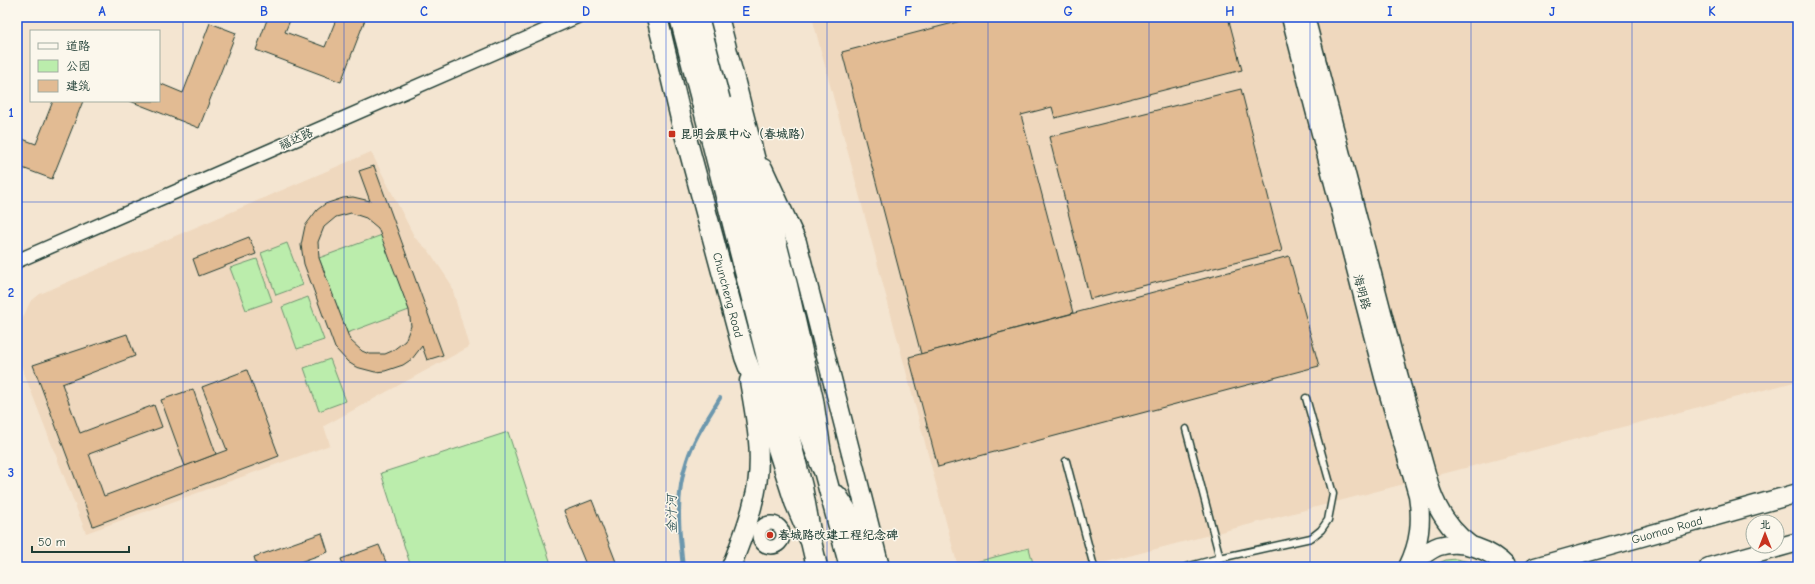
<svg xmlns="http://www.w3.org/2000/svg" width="1815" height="584" font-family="'Comic Neue','LXGW WenKai TC',sans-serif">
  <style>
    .built { fill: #efd8be }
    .green { fill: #bbedac; stroke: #6d9570 }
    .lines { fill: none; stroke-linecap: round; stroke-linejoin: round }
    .stream { stroke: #6c97ad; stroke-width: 4 }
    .building { fill: #e2bb93; stroke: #1f3d34; fill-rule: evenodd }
    .lane-casing { stroke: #1f3d34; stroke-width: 9 }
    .street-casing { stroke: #1f3d34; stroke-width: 16 }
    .secondary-casing { stroke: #1f3d34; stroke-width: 21 }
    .primary-casing { stroke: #1f3d34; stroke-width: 23 }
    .highway-casing { stroke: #1f3d34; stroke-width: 25 }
    .path { stroke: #1f3d34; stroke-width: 2.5; stroke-dasharray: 1 3; stroke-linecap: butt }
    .lane { stroke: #fbf7ec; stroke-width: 6 }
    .street { stroke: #fbf7ec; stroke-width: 13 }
    .secondary { stroke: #fbf7ec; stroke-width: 18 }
    .primary { stroke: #fbf7ec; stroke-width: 20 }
    .highway { stroke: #fbf7ec; stroke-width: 22 }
    .highway-bridge-casing { stroke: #1f3d34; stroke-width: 25; stroke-linecap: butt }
    .highway-bridge { stroke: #fbf7ec; stroke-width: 22 }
    .grid { fill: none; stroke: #1d4ed8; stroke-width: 1; stroke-opacity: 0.55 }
    .poi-dot { fill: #c8321e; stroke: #fbf7ec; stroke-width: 1.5 }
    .labels { text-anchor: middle; stroke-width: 3; stroke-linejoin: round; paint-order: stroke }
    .poi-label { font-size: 12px; font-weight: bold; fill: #1f3d34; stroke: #fbf7ec; text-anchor: start }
    .street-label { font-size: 12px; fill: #1f3d34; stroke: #fbf7ec }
    .water-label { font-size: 13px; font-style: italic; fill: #395b5c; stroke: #fbf7ec }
    .neatline { fill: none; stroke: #1d4ed8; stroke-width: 1.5 }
    .grid-label { font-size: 13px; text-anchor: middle; font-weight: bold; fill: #1d4ed8 }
  </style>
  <rect width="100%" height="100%" fill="#f4e5d1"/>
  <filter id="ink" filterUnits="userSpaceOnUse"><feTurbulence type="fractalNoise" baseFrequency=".025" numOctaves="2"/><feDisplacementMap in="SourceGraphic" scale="8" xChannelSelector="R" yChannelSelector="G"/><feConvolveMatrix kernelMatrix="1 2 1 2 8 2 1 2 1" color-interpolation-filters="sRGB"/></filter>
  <g filter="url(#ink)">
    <!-- built -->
    <g class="built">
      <polygon points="812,17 1798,17 1798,381 1087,567 958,567"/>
      <polygon points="371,152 415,238 429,251 451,284 469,347 324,426 330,445 86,533 17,355 17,331 30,302 40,294"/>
    </g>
    <!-- green -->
    <g class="green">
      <polygon points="382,235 409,310 347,333 319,258"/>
      <polygon points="287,243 303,285 276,295 261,253"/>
      <polygon points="257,259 272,301 246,310 230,268"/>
      <polygon points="308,297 324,340 297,349 282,307"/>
      <polygon points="330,359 346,401 319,411 304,368"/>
      <polygon points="508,432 552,567 411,567 381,473"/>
      <polygon points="1029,548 1034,567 973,567 972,563"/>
      <polygon points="1456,559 1474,563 1482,567 1429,567 1446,560"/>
    </g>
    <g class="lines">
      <!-- stream -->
      <path class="stream" d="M683,567C679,532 675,494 687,460C694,438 708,418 720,398"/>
    </g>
    <!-- building -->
    <g class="building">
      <polygon points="268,17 291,18 285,32 325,47 337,17 366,17 341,82 256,50"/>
      <polygon points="976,17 1228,17 1242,70 1055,118 1052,107 1021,115 1073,313 921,354 842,52"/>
      <polygon points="210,23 236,33 199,128 130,101 159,101 159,83 183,93"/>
      <polygon points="1241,89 1282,251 1090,299 1049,137"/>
      <polygon points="53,101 83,101 52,179 17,166 17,137 36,144"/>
      <path d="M374,166L443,355L427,360L422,346L412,359L403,365L385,371L375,372L356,367L348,362L335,348L304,264L301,245L305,226L317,210L325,204L343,198L353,197L370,201L359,171ZM351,213L366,218L378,228L409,310L411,326L405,341L392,351L385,354H369L362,351L350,340L319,258L318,242L324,227L336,217Z"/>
      <polygon points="249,237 256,254 199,276 193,259"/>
      <polygon points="1289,256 1319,366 938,467 909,357"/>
      <polygon points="127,334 135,356 62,384 80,433 154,405 162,427 89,454 104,496 227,450 202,387 247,370 279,456 93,526 33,365"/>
      <polygon points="193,389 216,454 185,466 161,400"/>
      <polygon points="592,500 618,567 587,567 564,511"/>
      <polygon points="322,533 328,552 286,567 257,567 254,557"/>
      <polygon points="379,545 388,567 344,567 341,559"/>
    </g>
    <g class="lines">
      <!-- lane casing -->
      <g class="lane-casing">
        <g id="lane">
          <polyline points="1186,429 1220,558"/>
          <polyline points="1066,461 1094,567"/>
          <polyline points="1186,567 1220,558 1311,538 1321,530 1328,520 1333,494 1306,398"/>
        </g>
      </g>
      <!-- street casing -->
      <g class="street-casing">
        <g id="street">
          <polyline points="17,261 576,17"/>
          <circle cx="771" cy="535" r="12"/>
        </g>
      </g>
      <!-- secondary casing -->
      <g class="secondary-casing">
        <g id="secondary">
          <path d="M1291,17L1384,377L1418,495C1422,521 1420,543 1408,567"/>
          <path d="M1305,17L1398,374L1431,491C1439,514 1452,532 1471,546"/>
          <polyline points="763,168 797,242 880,567"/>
          <path d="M731,567C739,546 748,525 753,503C765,463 756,421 749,381"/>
          <path d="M1409,567C1418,559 1428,550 1439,546C1463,539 1491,550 1507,567"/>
          <polyline points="1535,567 1798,493"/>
          <polyline points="1709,567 1798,542"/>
        </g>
      </g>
      <!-- primary casing -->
      <g class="primary-casing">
        <g id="primary">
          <polyline points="657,17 682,123 745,357 767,414 795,502 810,537 817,567"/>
          <polyline points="718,17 787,285 813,400 823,467 850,567"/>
          <polyline points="837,496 853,521 868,567"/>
        </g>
      </g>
      <!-- highway casing -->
      <g class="highway-casing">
        <g id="highway">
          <polyline points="719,101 796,399 823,467"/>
          <polyline points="704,106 801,487 810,537"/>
        </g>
      </g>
      <!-- path -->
      <polyline class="path" points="783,531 790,529"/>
      <!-- lane -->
      <use href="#lane" class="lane"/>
      <!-- street -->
      <use href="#street" class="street"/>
      <!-- secondary -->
      <use href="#secondary" class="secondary"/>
      <!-- primary -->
      <use href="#primary" class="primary"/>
      <!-- highway -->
      <use href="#highway" class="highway"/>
      <!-- highway-bridge casing -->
      <g class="highway-bridge-casing">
        <g id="highway-bridge">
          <polyline points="681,17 704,106"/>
          <polyline points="697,17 719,101"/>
        </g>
      </g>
      <!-- highway-bridge -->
      <use href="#highway-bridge" class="highway-bridge"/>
    </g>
  </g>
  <!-- grid -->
  <path class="grid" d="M183,17V567M344,17V567M505,17V567M666,17V567M827,17V567M988,17V567M1149,17V567M1310,17V567M1471,17V567M1632,17V567M17,202H1798M17,382H1798"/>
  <!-- markers -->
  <g class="poi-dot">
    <rect x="668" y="130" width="8" height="8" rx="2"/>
    <circle cx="770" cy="535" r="4"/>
  </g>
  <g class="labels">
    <!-- poi labels -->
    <g class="poi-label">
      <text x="680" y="138">昆明会展中心（春城路）</text>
      <text x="778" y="539">春城路改建工程纪念碑</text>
    </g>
    <!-- street labels -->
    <g class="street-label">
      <text transform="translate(296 139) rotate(-24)" y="4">福达路</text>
      <text transform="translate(1362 292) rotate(75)" y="4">海明路</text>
      <text transform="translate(728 295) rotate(75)" y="4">Chuncheng Road</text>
      <text transform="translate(1667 530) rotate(-16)" y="4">Guomao Road</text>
    </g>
    <!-- water labels -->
    <g class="water-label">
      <text transform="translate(671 514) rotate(-91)" y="5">金汁河</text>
    </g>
  </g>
  <!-- margin -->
  <rect width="1815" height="584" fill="none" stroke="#fbf7ec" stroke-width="44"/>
  <!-- legend -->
  <rect x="30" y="30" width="130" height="72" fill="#fbf7ec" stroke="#a3ada2"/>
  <rect x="38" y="43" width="20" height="6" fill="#fbf7ec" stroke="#a3ada2"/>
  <text x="66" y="50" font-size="12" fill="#1f3d34">道路</text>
  <rect x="38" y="60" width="20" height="12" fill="#bbedac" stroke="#a3ada2"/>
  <text x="66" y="70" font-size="12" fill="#1f3d34">公园</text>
  <rect x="38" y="80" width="20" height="12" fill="#e2bb93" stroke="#a3ada2"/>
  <text x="66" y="90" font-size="12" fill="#1f3d34">建筑</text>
  <!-- north arrow -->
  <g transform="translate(1765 534)"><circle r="19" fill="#fbf7ec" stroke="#a3ada2"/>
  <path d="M0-3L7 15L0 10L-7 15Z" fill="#c8321e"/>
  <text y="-6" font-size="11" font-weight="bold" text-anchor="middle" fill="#1f3d34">北</text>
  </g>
  <!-- scale -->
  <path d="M32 546v6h97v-6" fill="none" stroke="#1f3d34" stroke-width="2"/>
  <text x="38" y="546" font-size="12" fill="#1f3d34" stroke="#fbf7ec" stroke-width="3" paint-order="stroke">50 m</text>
  <rect x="22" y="22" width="1771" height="540" class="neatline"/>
  <g class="grid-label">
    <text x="102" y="16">A</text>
    <text x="264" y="16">B</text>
    <text x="424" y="16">C</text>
    <text x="586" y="16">D</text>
    <text x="746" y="16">E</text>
    <text x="908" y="16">F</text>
    <text x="1068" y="16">G</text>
    <text x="1230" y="16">H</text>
    <text x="1390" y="16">I</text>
    <text x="1552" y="16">J</text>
    <text x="1712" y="16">K</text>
    <text x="11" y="117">1</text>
    <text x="11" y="297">2</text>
    <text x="11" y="477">3</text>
  </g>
</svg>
